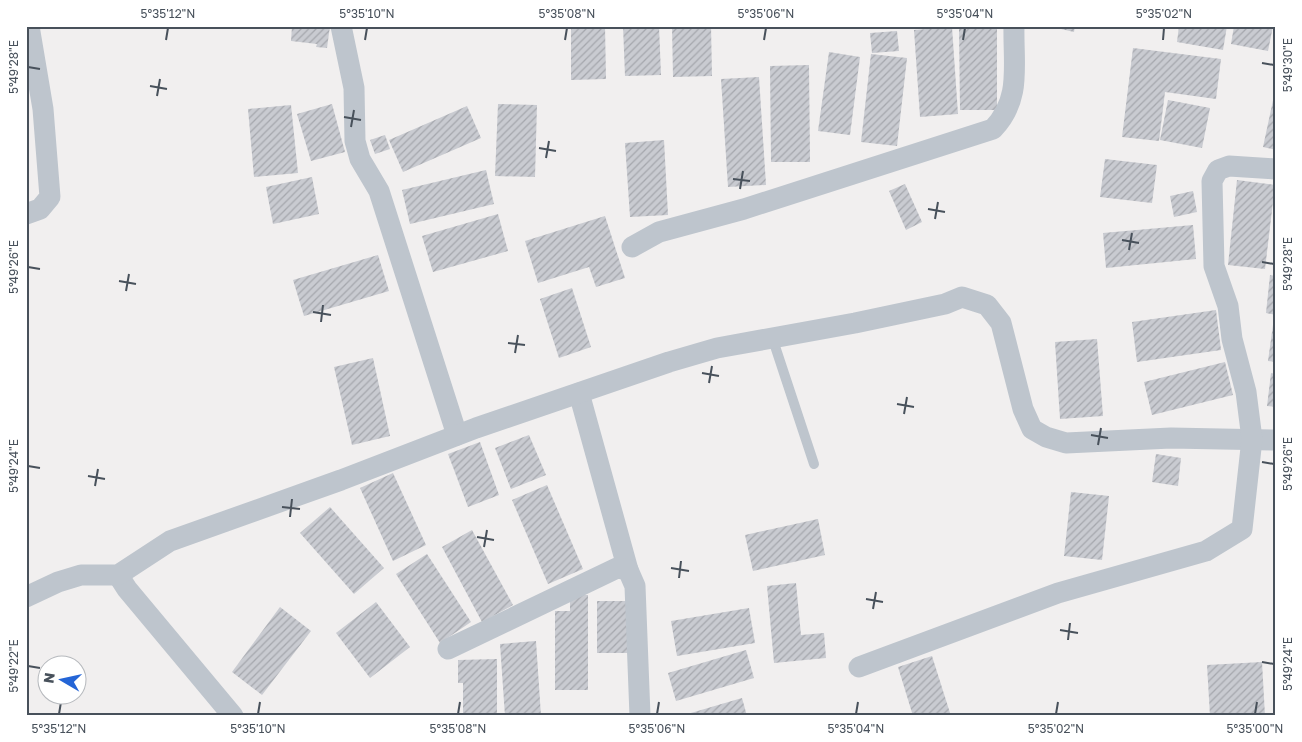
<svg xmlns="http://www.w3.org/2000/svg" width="1302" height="742" font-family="'Golos Text',sans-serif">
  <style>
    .building { fill: url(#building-hatch) }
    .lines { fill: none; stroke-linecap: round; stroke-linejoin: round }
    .service { stroke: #bec5cd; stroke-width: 10 }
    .minor { stroke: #bec5cd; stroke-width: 21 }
    .ticks { fill: none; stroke: #48515b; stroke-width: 2 }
    .neatline { fill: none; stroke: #48515b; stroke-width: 2 }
    .ticks-label { font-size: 12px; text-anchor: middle; fill: #48515b }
  </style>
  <defs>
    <pattern id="building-hatch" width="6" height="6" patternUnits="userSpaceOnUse" patternTransform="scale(1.25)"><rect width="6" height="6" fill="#c9cbd1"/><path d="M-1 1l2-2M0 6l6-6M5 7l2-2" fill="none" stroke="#a5a7ad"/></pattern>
  </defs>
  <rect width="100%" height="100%" fill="#f1efef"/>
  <!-- building -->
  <g class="building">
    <polygon points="292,26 330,26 327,48 316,47 317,44 291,41"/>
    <polygon points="571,26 605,26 606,79 571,80"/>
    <polygon points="623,26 659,26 661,75 625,76"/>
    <polygon points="672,26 711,26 712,76 673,77"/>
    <polygon points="1048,26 1075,26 1074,32"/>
    <polygon points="1179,26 1227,26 1223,50 1177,42"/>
    <polygon points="1234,26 1273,26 1268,51 1231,44"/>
    <polygon points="952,27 958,114 920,117 914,30"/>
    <polygon points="959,29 997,29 997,110 960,110"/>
    <polygon points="897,31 899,51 872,53 870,33"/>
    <polygon points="1133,48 1221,59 1216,99 1165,92 1159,141 1122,137"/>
    <polygon points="829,52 860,57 850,135 818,131"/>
    <polygon points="871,54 907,58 897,146 861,142"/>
    <polygon points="809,65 810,162 771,162 770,66"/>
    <polygon points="759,77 766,185 728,187 721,79"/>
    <polygon points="1275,91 1276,91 1276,150 1263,147"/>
    <polygon points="1168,100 1210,108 1202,148 1160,140"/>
    <polygon points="332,104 345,152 311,161 297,114"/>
    <polygon points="498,104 537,105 535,177 495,176"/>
    <polygon points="291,105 298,173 254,177 248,109"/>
    <polygon points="467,106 481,138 403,172 389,140"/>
    <polygon points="385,135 390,149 375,154 370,140"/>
    <polygon points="664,140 668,215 630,217 625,143"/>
    <polygon points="1105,159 1157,165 1152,203 1100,197"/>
    <polygon points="486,170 494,204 410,224 402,190"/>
    <polygon points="312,177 319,214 273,224 266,187"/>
    <polygon points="1237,180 1275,185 1265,269 1228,265"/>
    <polygon points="905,184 922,222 906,230 889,191"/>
    <polygon points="1193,191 1197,212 1174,217 1170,196"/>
    <polygon points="498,214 508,251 433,272 422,236"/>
    <polygon points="605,216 625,278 596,287 589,267 538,283 525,241"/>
    <polygon points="1193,225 1196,259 1106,268 1103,233"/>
    <polygon points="378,255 389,291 304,316 293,280"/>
    <polygon points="1270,275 1276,276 1276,315 1266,313"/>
    <polygon points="572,288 591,347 559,358 540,299"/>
    <polygon points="1216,310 1221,350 1137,362 1132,322"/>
    <polygon points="1273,325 1276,325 1276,362 1268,361"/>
    <polygon points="1097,339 1103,416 1060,419 1055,342"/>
    <polygon points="373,358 390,436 352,445 334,367"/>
    <polygon points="1225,362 1233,395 1152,415 1144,382"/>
    <polygon points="1271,373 1276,374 1276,407 1267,406"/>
    <polygon points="529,435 546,475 511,489 495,448"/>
    <polygon points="480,442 499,495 468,507 448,454"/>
    <polygon points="1156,454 1181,458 1178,486 1152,482"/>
    <polygon points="393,473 426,545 393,561 360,488"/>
    <polygon points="547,485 583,569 548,584 512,500"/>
    <polygon points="1071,492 1109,496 1102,560 1064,556"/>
    <polygon points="330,507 384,568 354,594 300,533"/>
    <polygon points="818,519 825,555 753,571 745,535"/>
    <polygon points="472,530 513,605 482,622 442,547"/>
    <polygon points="427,554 471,622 440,643 396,574"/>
    <polygon points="796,583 801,635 824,633 826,658 774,663 767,586"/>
    <polygon points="570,595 588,595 588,690 555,690 555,611 570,611"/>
    <rect x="597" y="601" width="36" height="52"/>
    <polygon points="376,602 410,647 370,678 336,633"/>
    <polygon points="280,607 311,631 262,695 232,672"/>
    <polygon points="749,608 755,643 677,656 671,621"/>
    <polygon points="536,641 541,716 505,716 500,644"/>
    <polygon points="746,650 754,678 676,701 668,673"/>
    <polygon points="932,656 951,716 913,716 898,667"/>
    <polygon points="497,659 497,716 463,716 463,683 458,683 458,660"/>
    <polygon points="1262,662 1265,716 1210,716 1207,665"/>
    <polygon points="742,698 747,716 684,716 684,715"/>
  </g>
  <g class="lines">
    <!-- service -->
    <polyline class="service" points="773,340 814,464"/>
    <!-- minor -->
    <g class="minor">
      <polyline points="341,26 354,88 355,141 360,159 379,191 457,435"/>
      <polyline points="26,214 40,209 50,197 43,109 29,26"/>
      <path d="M632,247L659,232L744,209L993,129C1022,99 1013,65 1014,26"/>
      <polyline points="579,393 628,570"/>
      <polyline points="118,575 127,589 233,716"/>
      <polyline points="26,597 58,582 81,575 118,575 170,541 341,480 476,428 669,362 717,348 855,323 945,304 962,297 987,305 1001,323 1023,409 1032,429 1046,437 1066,443 1171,438 1276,440"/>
      <polyline points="448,649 617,568 628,570 635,586 640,716"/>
      <polyline points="859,667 1058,593 1206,551 1242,529 1252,439 1246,392 1232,339 1228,306 1214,266 1212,181 1218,170 1229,166 1276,169"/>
    </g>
  </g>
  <!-- ticks -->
  <path class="ticks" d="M166,40L168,28M365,40L367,28M565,40L567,28M764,40L766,28M963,40L965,28M1163,40L1164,28M1262,63L1274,65M28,67L40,69M150,86L167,89M157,96L160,79M344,117L361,120M351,127L354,110M539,148L556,151M546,158L549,141M733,179L750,181M740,189L743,171M928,209L945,212M935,219L938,202M1122,240L1139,243M1129,250L1132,233M1262,262L1274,264M28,267L40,269M119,281L136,284M126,291L129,274M313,312L331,315M321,322L323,305M508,343L525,345M515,353L518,335M702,373L719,376M709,383L712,366M897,404L914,407M904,414L907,397M1091,435L1108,438M1098,445L1101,428M1262,462L1274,464M28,466L40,468M88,476L105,479M95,486L98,469M282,507L300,509M290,517L292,499M477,537L494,540M484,547L487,530M671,568L689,571M679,578L681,561M866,599L883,602M873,609L876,592M1060,630L1078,633M1068,640L1070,623M1262,662L1274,664M28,666L40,668M59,714L61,702M258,714L260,702M458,714L460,702M657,714L659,702M856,714L858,702M1056,714L1058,702M1255,714L1257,702"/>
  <!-- border -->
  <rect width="1302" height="742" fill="none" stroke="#ffffff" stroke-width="55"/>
  <!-- north arrow -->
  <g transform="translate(62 680) rotate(279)"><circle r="24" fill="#ffffff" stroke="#b6b9bd"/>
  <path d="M0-4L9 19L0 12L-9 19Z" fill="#2465d6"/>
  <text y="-8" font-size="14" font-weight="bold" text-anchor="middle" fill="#48515b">N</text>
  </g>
  <rect x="28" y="28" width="1246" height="686" class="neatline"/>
  <g class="ticks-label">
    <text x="168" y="18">5°35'12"N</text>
    <text x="367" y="18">5°35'10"N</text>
    <text x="567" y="18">5°35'08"N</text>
    <text x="766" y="18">5°35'06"N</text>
    <text x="965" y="18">5°35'04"N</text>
    <text x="1164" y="18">5°35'02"N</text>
    <text transform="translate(1288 65) rotate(-90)" y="4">5°49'30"E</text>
    <text transform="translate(14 67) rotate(-90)" y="4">5°49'28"E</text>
    <text transform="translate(1288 264) rotate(-90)" y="4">5°49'28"E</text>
    <text transform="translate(14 267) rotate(-90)" y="4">5°49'26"E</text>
    <text transform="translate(1288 464) rotate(-90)" y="4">5°49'26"E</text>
    <text transform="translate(14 466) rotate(-90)" y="4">5°49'24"E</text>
    <text transform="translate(1288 664) rotate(-90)" y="4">5°49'24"E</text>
    <text transform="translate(14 666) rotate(-90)" y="4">5°49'22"E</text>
    <text x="59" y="733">5°35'12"N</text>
    <text x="258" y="733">5°35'10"N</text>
    <text x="458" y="733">5°35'08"N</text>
    <text x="657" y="733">5°35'06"N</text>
    <text x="856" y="733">5°35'04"N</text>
    <text x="1056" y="733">5°35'02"N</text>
    <text x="1255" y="733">5°35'00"N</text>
  </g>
</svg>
